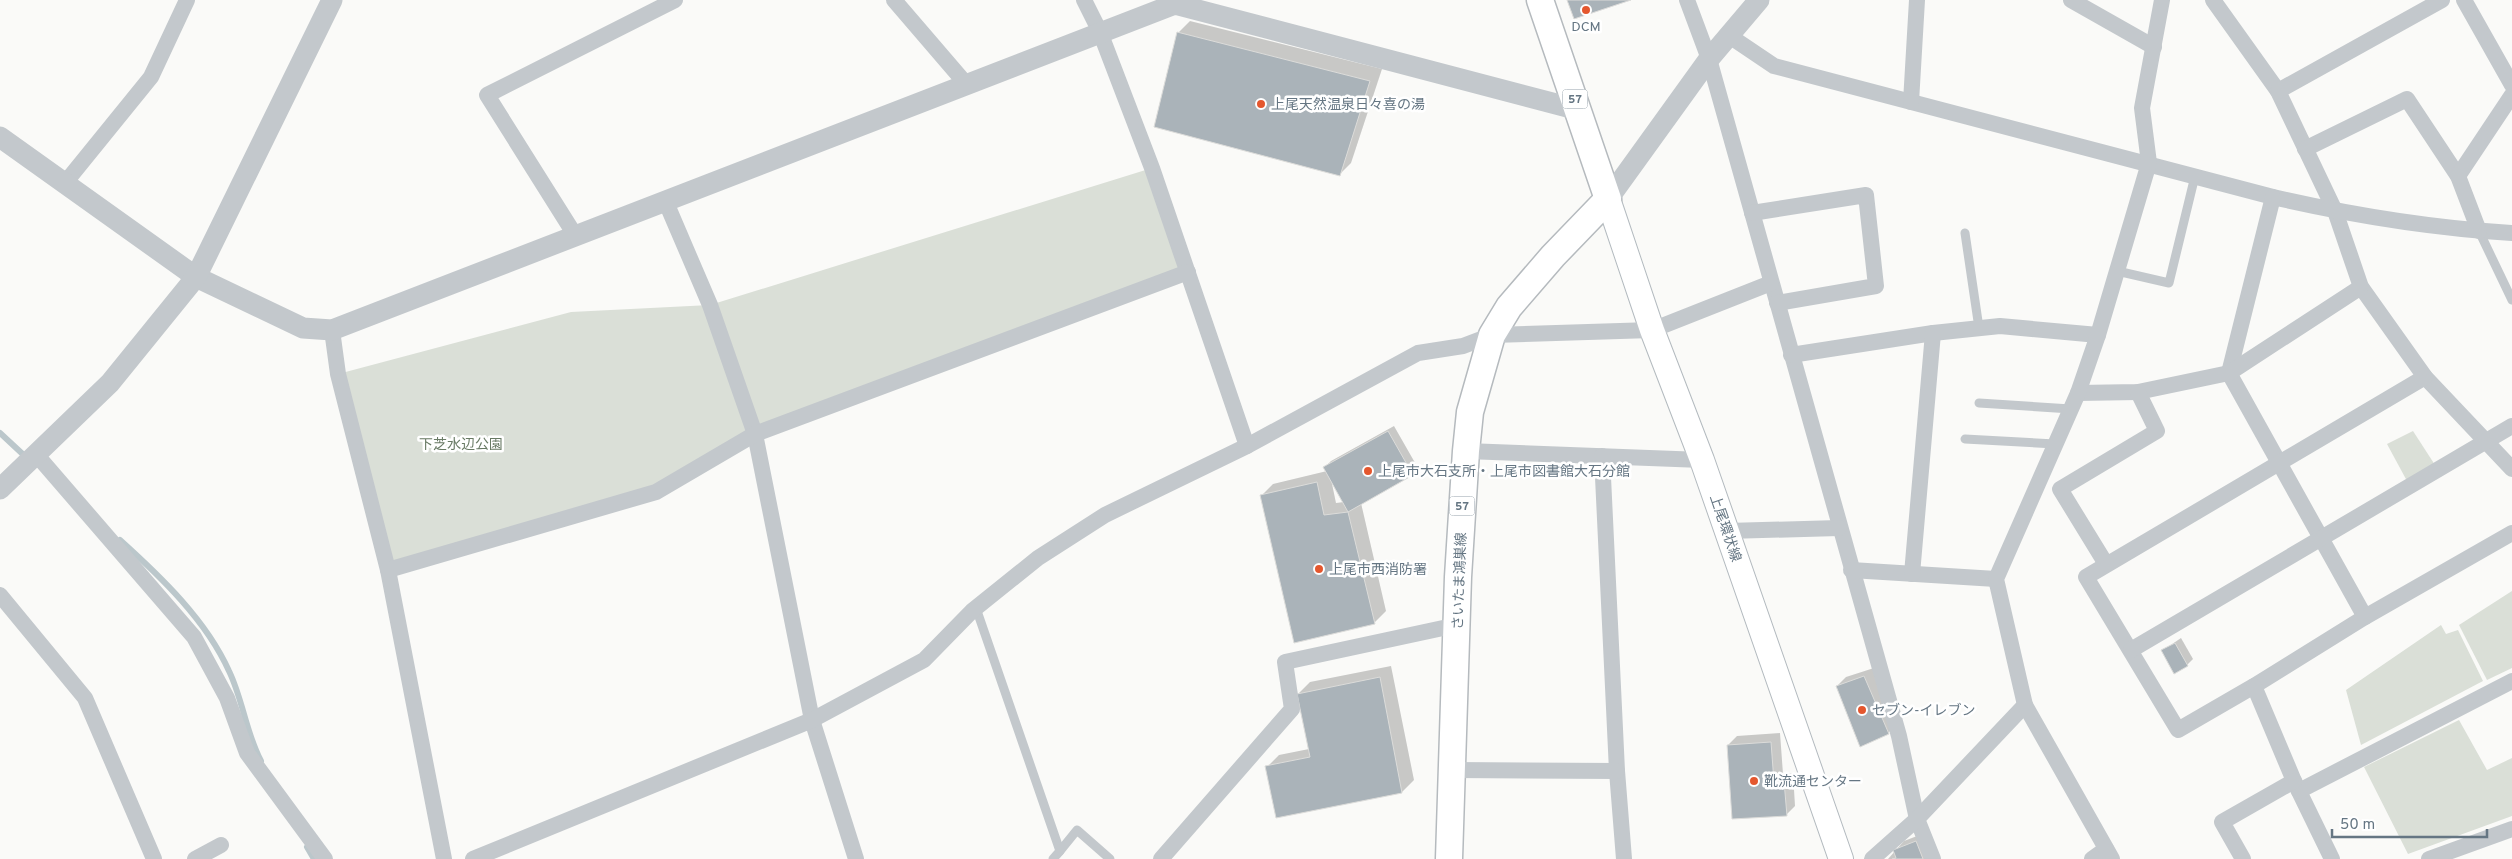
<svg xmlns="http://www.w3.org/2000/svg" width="2512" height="859" font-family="Overpass,'Noto Sans JP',sans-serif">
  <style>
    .green { fill: #dadfd7 }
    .shadow { fill: #0003; fill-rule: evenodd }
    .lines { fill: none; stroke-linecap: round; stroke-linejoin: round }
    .stream { stroke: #bbc7cb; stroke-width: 6 }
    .building { fill: #aab3b9; stroke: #dcdcda }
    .secondary-casing { stroke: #b3babf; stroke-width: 26 }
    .primary-casing { stroke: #b5babe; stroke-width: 29 }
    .service { stroke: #c3c8cc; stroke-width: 9 }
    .minor { stroke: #c3c8cc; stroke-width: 16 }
    .tertiary { stroke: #c3c8cc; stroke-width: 21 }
    .secondary { stroke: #fff; stroke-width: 24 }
    .primary { stroke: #fff; stroke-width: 26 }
    .poi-dot { fill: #e4572e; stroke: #fff; stroke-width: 2 }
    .labels { text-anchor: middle; stroke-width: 5; stroke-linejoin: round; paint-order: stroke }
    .shield { fill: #fff; stroke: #939fa8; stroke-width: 1 }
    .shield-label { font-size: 12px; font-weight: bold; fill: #657683 }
    .poi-label { font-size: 14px; fill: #657683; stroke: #fff; text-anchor: start }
    .park-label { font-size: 14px; fill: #687a64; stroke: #fff }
    .street-label { font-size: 14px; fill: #657683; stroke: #fff }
  </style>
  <rect width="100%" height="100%" fill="#fafaf8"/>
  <!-- green -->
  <g class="green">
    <polygon points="1152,168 1188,272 755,434 656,492 388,570 338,374 571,312 710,305"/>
    <polygon points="2413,431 2435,465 2407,481 2387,444"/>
    <polygon points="2512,591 2512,668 2487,680 2459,625"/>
    <polygon points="2441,625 2446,634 2458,630 2483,681 2361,745 2346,690"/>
    <polygon points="2459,720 2487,770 2512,758 2512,816 2408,854 2364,767"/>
  </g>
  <!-- shadow -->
  <g class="shadow">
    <polygon points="1190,21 1382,69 1351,163 1339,175 1178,33"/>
    <path d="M1394,426L1418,468L1413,474L1361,503L1386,611L1374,623L1261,496L1273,484L1327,471L1325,467L1331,461ZM1331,479L1344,502L1336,503Z"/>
    <polygon points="2181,638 2193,659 2187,665 2162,651"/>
    <polygon points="1391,666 1414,780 1402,792 1277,817 1267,767 1279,755 1309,749 1298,694 1310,682"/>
    <polygon points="1874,668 1897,724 1888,733 1837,686 1846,677"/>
    <polygon points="1780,733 1783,774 1793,773 1795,806 1786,815 1728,745 1737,736"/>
    <polygon points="1925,833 1935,859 1888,859 1904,841"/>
  </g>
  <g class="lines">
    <!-- stream -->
    <g class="stream">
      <polyline points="0,433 28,459"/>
      <path d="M120,540C161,577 206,620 229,671C243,700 246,733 261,761"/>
      <polyline points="307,847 314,859"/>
    </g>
  </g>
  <!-- building -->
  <g class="building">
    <polygon points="1567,0 1631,0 1574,19"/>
    <polygon points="1177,32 1370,81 1340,176 1154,127"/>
    <polygon points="1388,431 1413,475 1348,512 1323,467"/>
    <polygon points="1317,482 1324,515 1348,512 1375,624 1294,643 1260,495"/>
    <polygon points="2175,643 2188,666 2174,674 2161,650"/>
    <polygon points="1864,676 1889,734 1860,747 1836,686"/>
    <polygon points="1380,677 1402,793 1276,818 1265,766 1310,757 1297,694"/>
    <polygon points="1771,742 1774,782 1784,781 1787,816 1732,819 1727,745"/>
    <polygon points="1916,841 1923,859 1892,859 1896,858 1893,850"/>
  </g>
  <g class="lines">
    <!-- secondary casing -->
    <g class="secondary-casing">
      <polyline id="secondary" points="1608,199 1652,330 1702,460 1841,859"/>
    </g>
    <!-- primary casing -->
    <g class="primary-casing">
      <polyline id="primary" points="1449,859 1458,577 1466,451 1470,412 1492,335 1509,307 1553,256 1608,199 1540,0"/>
    </g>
    <!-- service -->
    <g class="service">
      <polyline points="2479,231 2512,300"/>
      <polyline points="1965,233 1979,328"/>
      <polyline points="2117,271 2169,283 2195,176"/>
      <polyline points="1979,403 2071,409"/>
      <polyline points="1965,439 2055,444"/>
      <polyline points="976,608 1060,851 1053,859"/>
      <polyline points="1060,851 1077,830 1110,859"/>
    </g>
    <!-- minor -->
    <g class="minor">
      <polyline points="894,0 967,85"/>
      <polyline points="1084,0 1100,32 1152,168 1247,446"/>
      <polyline points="1687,0 1709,59 1899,736 1917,819 1933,859"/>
      <polyline points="2071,0 2154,47"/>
      <polyline points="2213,0 2278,91 2335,211 2361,287 2425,377 2512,469"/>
      <polyline points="2464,0 2512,85"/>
      <path d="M1728,35L1774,66L2273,197C2351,215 2432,228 2512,233"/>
      <polyline points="2278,91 2442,0"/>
      <polyline points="1911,102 1917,0"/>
      <polyline points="2305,149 2407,99 2458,176 2479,231"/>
      <polyline points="2458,176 2512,95"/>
      <polyline points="65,183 151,77 187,0"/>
      <polyline points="2273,197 2229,373 2365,617"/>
      <polyline points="665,200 710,305 755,434 812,720 856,859"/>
      <polyline points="1752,213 1866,195 1876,286 1777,303"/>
      <polyline points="575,235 487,95 675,0"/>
      <polyline points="332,330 338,374 388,570 444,859"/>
      <polyline points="1791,355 1933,333 2000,326 2098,335"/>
      <polyline points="2425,377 2086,577 2178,730 2254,686 2365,617 2512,533"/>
      <polyline points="2078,393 2138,392 2229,373 2361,287"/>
      <polyline points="1466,451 1702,460"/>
      <polyline points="35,453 194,637 227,698 247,753 325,859"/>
      <polyline points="1602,456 1617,771 1624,859"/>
      <polyline points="1727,531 1839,528"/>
      <polyline points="2106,564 2060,489 2157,431 2138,392"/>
      <polyline points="388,570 656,492 755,434 1188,272"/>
      <polyline points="1851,570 1996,579"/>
      <polyline points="1912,574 1933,333"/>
      <polyline points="0,595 85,698 154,859"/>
      <polyline points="2131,650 2512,426"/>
      <polyline points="2254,686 2294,781 2332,859"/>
      <polyline points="1453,770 1617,771"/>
      <polyline points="2299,791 2512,681"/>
      <polyline points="195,859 221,845"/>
      <polyline points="473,859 812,720 924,660 972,611 1038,558 1105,515 1247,446 1418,353 1463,346 1492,335 1652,330 1771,283"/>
      <polyline points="1161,859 1292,709 1285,662 1457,625"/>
      <polyline points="1872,859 1917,819 2025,705"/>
      <polyline points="2092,859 2106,849"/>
      <polyline points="2112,859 2025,705 1996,579 2078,393 2098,335 2149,163 2142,108 2162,0"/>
      <polyline points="2243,859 2222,822 2294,781"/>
      <polyline points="2429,859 2512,829"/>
    </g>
    <!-- tertiary -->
    <g class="tertiary">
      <polyline points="0,137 196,277 303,328 332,330 1175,4 1579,110"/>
      <polyline points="1608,199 1709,59 1759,0"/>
      <polyline points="0,489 110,383 196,277 332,0"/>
    </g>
    <!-- secondary -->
    <use href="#secondary" class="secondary"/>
    <!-- primary -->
    <use href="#primary" class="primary"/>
  </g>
  <!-- markers -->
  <g class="poi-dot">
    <circle cx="1586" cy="10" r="5"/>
    <circle cx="1261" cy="104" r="5"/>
    <circle cx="1368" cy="471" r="5"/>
    <circle cx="1319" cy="569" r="5"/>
    <circle cx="1862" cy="710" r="5"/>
    <circle cx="1754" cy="781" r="5"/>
  </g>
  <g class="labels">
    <!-- shield labels -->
    <g class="shield">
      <rect x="1562.5" y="89.5" width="25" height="19" rx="4"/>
      <rect x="1449.5" y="496.5" width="25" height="19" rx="4"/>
    </g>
    <g class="shield-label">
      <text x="1575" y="103">57</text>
      <text x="1462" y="510">57</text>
    </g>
    <!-- poi labels -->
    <g class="poi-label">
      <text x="1586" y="31" text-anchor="middle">DCM</text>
      <text x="1271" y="109">上尾天然温泉日々喜の湯</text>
      <text x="1378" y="476">上尾市大石支所・上尾市図書館大石分館</text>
      <text x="1329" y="574">上尾市西消防署</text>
      <text x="1872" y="715">セブン-イレブン</text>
      <text x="1764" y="786">靴流通センター</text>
    </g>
    <!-- park labels -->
    <g class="park-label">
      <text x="461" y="449">下芝水辺公園</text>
    </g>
    <!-- street labels -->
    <g class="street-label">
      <text transform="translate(1726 528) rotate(71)" y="5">上尾環状線</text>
      <text transform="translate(1459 581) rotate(-88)" y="5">さいたま鴻巣線</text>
    </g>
  </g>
  <!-- scale -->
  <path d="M2332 829v8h155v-8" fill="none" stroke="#657683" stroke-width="2.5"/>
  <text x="2340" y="829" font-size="15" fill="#657683" stroke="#ffffff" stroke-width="4" paint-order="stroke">50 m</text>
</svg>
